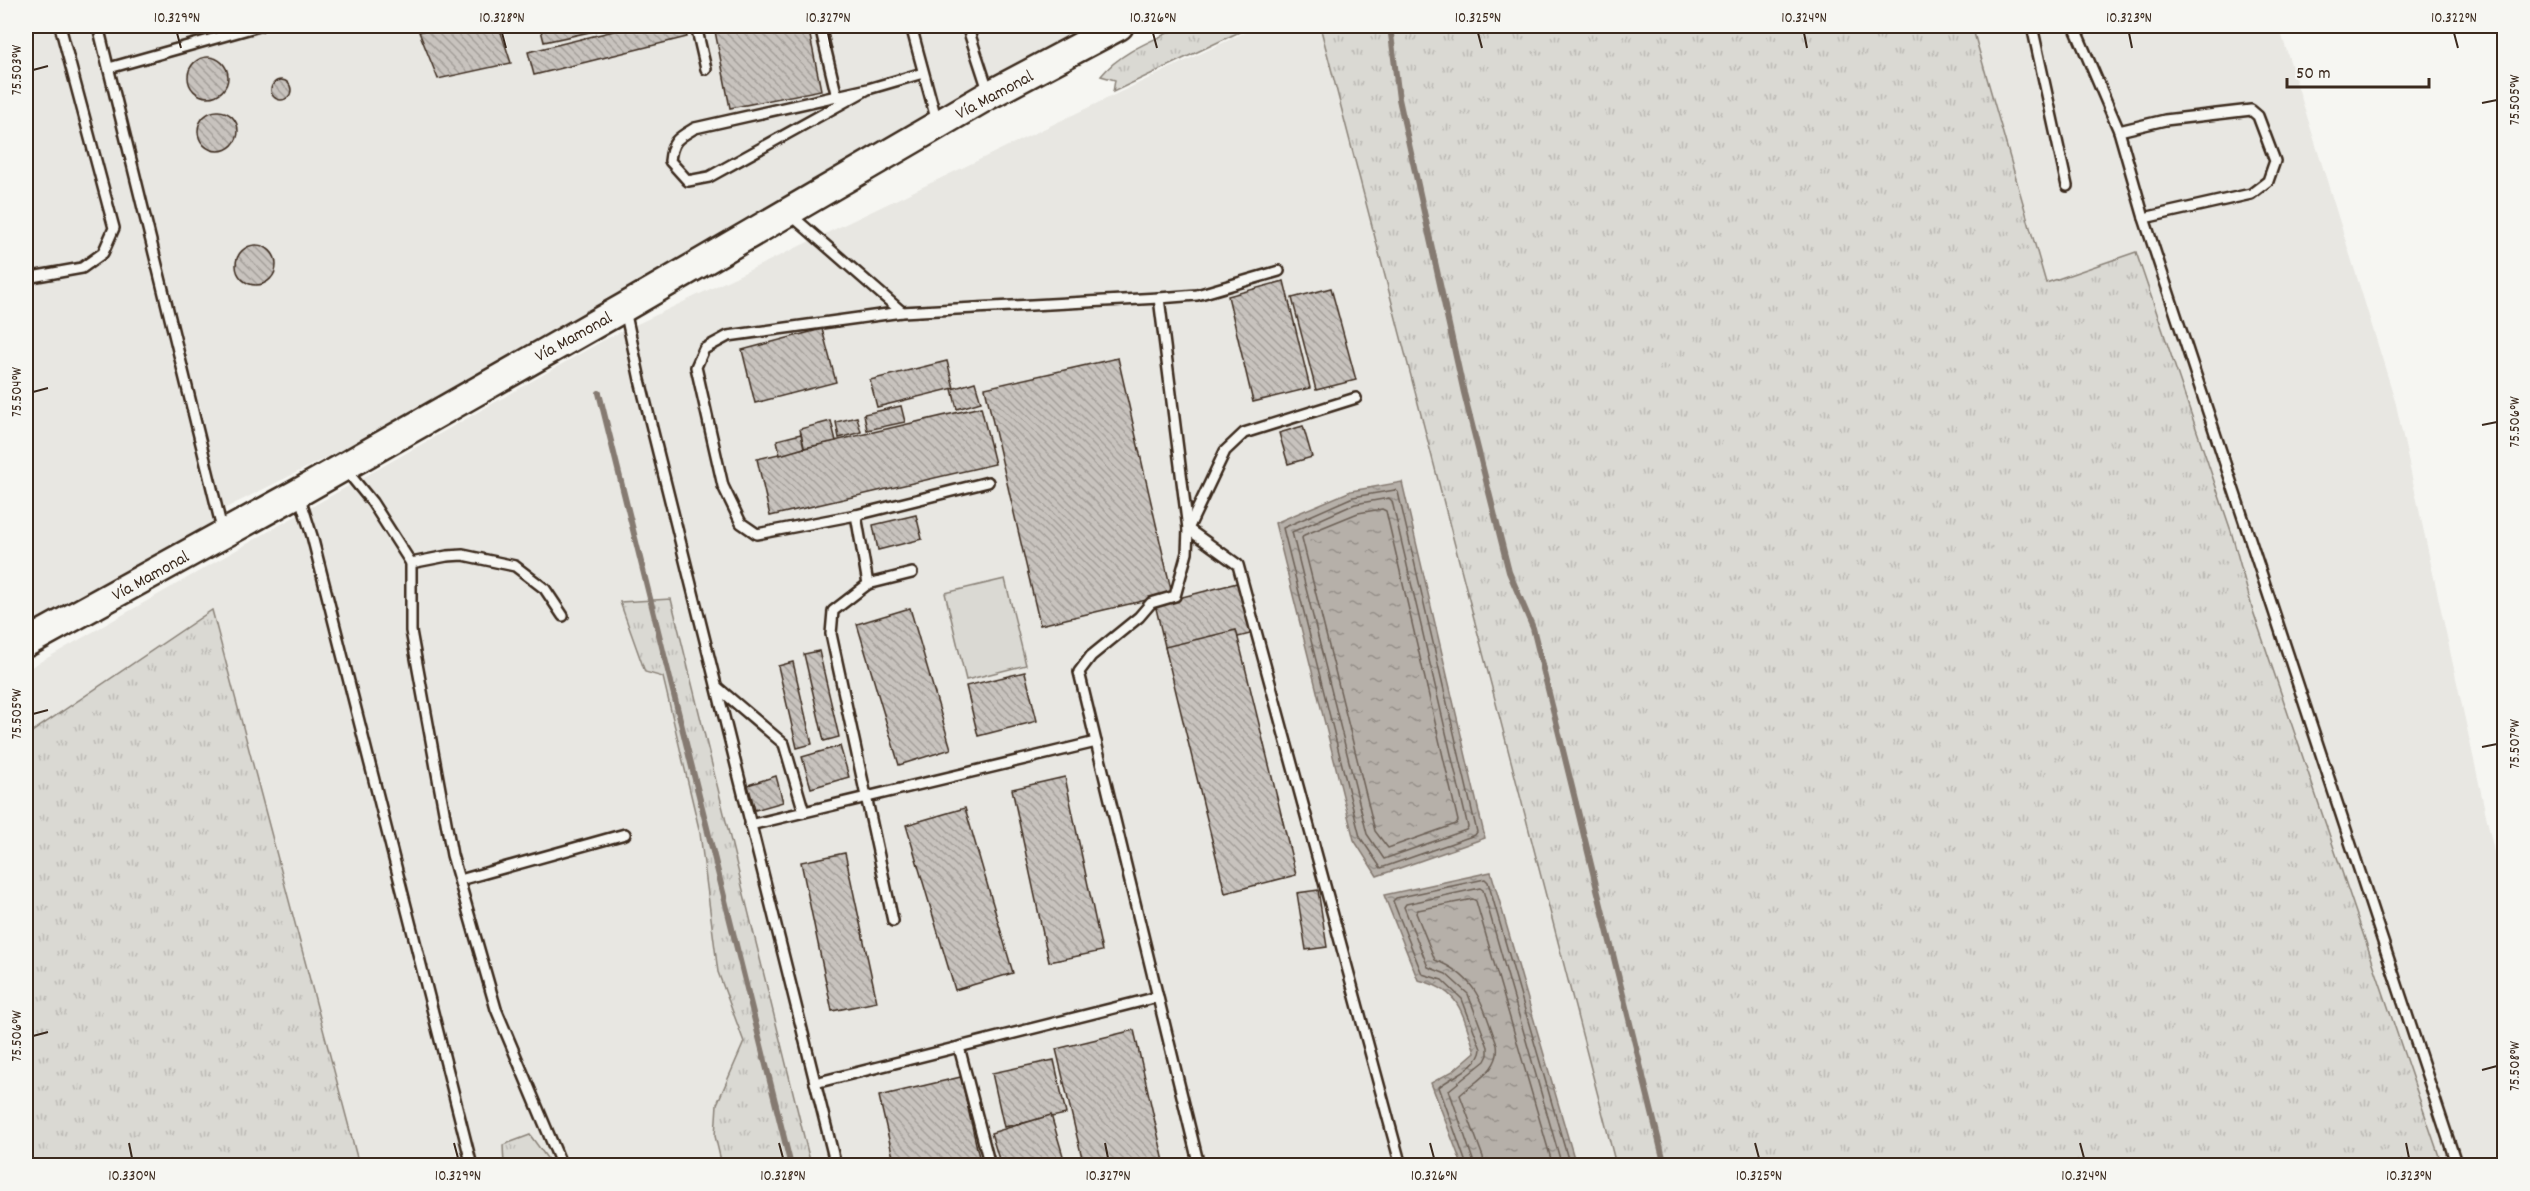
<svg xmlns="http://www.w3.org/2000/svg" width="2530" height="1191" font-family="Dekko,sans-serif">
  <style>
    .built { fill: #e8e7e2 }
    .grass { fill: url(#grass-tufts); stroke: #8a8278; stroke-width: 1.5 }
    .pitch { fill: #dad9d3; stroke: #8a8278; stroke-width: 1.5 }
    .water { fill: url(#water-ripples); stroke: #857a71; stroke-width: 1.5 }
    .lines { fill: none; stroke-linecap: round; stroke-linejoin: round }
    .shore { stroke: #6c6056; stroke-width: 1.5 }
    .stream { stroke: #857a71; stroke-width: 6 }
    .building { fill: url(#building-back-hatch); stroke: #3b2a1e; stroke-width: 1.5 }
    .lane-casing { stroke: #3b2a1e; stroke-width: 14 }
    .secondary-casing { stroke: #3b2a1e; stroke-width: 32 }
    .lane { stroke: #f6f6f2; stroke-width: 9 }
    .secondary { stroke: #f6f6f2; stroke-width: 27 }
    .ticks { fill: none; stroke: #3b2a1e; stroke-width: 2 }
    .labels { text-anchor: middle; stroke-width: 6; stroke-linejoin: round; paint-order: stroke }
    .street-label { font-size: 18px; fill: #3b2a1e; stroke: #f6f6f2 }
    .neatline { fill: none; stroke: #3b2a1e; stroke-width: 2 }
    .ticks-label { font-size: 15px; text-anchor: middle; fill: #3b2a1e }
  </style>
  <defs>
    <pattern id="grass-tufts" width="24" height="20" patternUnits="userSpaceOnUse" patternTransform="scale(1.5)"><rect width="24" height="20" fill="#dad9d3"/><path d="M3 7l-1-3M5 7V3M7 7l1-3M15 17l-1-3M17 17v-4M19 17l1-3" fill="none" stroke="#bcbab5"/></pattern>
    <pattern id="water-ripples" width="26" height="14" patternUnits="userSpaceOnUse" patternTransform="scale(1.5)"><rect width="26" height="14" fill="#b6b0a9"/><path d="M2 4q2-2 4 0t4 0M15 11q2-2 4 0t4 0" fill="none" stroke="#958f89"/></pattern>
    <pattern id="building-back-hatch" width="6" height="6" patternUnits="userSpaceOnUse" patternTransform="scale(1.5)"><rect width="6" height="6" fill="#c8c3be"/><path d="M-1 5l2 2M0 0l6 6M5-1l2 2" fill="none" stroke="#a49f9a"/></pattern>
  </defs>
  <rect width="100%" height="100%" fill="#f6f6f2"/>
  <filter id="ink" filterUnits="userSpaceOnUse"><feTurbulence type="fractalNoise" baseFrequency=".0167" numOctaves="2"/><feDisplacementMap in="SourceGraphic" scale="12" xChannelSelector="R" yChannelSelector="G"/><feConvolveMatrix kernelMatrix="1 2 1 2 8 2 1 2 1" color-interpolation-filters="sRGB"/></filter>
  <g filter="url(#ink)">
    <!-- built -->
    <g class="built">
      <polygon points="26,26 1116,26 625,307 220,511 224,535 26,643"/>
      <polygon points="1258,26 1320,26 1616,1165 26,1165 26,670 604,340"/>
      <polygon points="1972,26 2279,26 2395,400 2504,897 2504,1165 2442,1165 2253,611 2231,531 2137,253 2046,283"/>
    </g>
    <!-- grass -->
    <g class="grass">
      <path d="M1183,26H1252L1113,92L1115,80L1101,76C1121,51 1156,39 1183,26Z"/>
      <polygon points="1320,26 1972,26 2046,283 2136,252 2231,531 2253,611 2442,1165 1616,1165"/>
      <polygon points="671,599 811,1165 722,1165 715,1136 717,1104 744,1042 718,972 700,833 663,677 645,672 620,602"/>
      <polygon points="212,610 359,1165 26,1165 26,736"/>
      <polygon points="530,1135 552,1165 504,1165 503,1145"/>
    </g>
    <!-- pitch -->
    <polygon class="pitch" points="1005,579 1026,665 966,680 945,593"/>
    <!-- water -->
    <g class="water">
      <polygon points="1402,482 1485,838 1377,876 1354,840 1275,523 1351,491"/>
      <path d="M1491,872L1576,1165H1462L1431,1083L1453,1071L1475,1052C1462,1014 1462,990 1418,980L1384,895Z"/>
    </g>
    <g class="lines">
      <!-- shore -->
      <g class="shore">
        <polygon points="1395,490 1398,492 1477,832 1475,835 1381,868 1360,837 1283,528 1353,497"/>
        <polygon points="1389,498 1392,501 1468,827 1466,830 1384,859 1367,834 1292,532 1355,504"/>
        <polygon points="1382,509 1386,511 1458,821 1456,824 1388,848 1375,831 1302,538 1304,535 1358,513"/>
        <path d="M1467,1166L1439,1087C1450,1077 1480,1067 1481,1049L1462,999L1442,980L1422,974L1393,901L1396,898L1485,879L1488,882L1570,1166"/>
        <polyline points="1475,1166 1449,1090 1485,1061 1488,1055 1488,1047 1468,994 1446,974 1428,967 1404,907 1406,904 1480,888 1483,890 1562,1166"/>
        <path d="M1484,1166L1483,1157L1460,1095C1475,1081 1501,1069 1497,1045C1482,1004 1478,977 1435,960L1416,913L1418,910L1473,899L1476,901L1553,1166"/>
      </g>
      <!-- stream -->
      <g class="stream">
        <polyline points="1390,26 1399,99 1464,393 1509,572 1533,628 1665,1166"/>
        <polyline points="599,393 791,1166"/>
      </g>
    </g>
    <!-- building -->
    <g class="building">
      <polygon points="438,26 499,26 511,63 438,79 419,32"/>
      <polygon points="540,26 617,26 544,42"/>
      <polygon points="634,26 684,26 687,37 534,75 528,52"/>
      <polygon points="714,26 808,26 821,90 730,108"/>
      <circle cx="208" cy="77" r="20"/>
      <circle cx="281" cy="90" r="10"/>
      <circle cx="218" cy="131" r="20"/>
      <circle cx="256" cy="265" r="20"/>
      <polygon points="1284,281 1310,388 1253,402 1228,296"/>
      <polygon points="1331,288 1356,380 1316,390 1292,298"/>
      <polygon points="822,329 836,382 755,403 742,350"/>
      <polygon points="1118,358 1172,594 1040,625 985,388"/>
      <polygon points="947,361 954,388 877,407 870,380"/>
      <polygon points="975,382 981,402 957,409 952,389"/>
      <polygon points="901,406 905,422 867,430 864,414"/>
      <polygon points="981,407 995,464 770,516 757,459"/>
      <polygon points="857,417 861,432 839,438 836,422"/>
      <polygon points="831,421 836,441 804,448 800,429"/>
      <polygon points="1303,426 1312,457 1288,464 1279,433"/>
      <polygon points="801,434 804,448 780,455 777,440"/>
      <polygon points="916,515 922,539 878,550 873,525"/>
      <polygon points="1241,582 1254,633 1167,655 1155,604"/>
      <polygon points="910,608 951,749 899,765 857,624"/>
      <polygon points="1236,630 1296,875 1225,893 1165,647"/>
      <polygon points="819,651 839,737 824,741 804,654"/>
      <polygon points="793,662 812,744 797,748 778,666"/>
      <polygon points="1025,672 1037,721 978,736 966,686"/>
      <polygon points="840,746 849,777 811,788 802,757"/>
      <polygon points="776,776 783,802 755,810 748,785"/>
      <polygon points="1065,777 1102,951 1049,962 1012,789"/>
      <polygon points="965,808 1013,973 955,990 906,825"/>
      <polygon points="845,853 877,1002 832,1011 801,862"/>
      <polygon points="1318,890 1327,947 1306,950 1297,893"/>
      <polygon points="1134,1030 1165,1166 1084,1166 1056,1049"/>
      <polygon points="1054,1060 1066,1114 1004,1127 992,1073"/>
      <polygon points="961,1077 981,1166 895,1166 879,1096"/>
      <polygon points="1051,1115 1066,1166 1001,1166 991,1133"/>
    </g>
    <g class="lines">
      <!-- lane casing -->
      <g class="lane-casing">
        <g id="lane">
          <polyline points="98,26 223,533"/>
          <polyline points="696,26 706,69"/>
          <polyline points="820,26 837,97"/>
          <polyline points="911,26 937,122"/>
          <polyline points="967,26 989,93"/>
          <polyline points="2032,26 2067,186"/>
          <polyline points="2074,26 2119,131 2144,218 2457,1166"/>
          <polyline points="109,68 259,26"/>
          <path d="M868,89L695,128C678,138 672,140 670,161L688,181L709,177L868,89L923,73"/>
          <polyline points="2119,131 2165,120 2251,110 2258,116 2275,161 2268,181 2251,194 2144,218"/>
          <polyline points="791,215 902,312"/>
          <polyline points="26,278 82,268 103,253 114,228 60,26"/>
          <polyline points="1159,298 1197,295 1279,271"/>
          <polyline points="625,310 640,380 836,1166"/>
          <polyline points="1356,398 1244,433 1225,451 1188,529 1238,565 1401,1166"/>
          <polyline points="345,469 372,502 411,563 447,556 463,555 515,566 545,589 563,616"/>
          <polyline points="988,482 856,515 757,534 741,523 723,486 696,367 704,349 728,336 902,312 1159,298 1188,529 1187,553 1175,596 1151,603 1139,617 1091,656 1079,672 1199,1166"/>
          <polyline points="299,495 312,536 472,1166"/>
          <polyline points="856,515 868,584 833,611 831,634 893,921"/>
          <polyline points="411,563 411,631 452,855 496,1009 562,1166"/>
          <polyline points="868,584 912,573"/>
          <polyline points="717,687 784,744 804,812"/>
          <polyline points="750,825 1096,742"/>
          <polyline points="460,880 625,834"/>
          <polyline points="959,1047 990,1166"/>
          <polyline points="815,1083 1158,997"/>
        </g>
      </g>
      <!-- secondary casing -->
      <g class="secondary-casing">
        <polyline id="secondary" points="26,643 298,493 625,307 989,95 1119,26"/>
      </g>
      <!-- lane -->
      <use href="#lane" class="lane"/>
      <!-- secondary -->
      <use href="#secondary" class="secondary"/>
    </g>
  </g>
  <!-- ticks -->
  <path class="ticks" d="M177,33L181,48M502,33L506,48M828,33L831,48M1153,33L1157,48M1478,33L1482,48M1804,33L1807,48M2129,33L2132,48M2454,33L2458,48M33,70L48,66M2482,103L2497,100M33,392L48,388M2482,425L2497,422M33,714L48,710M2482,747L2497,744M33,1036L48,1032M2482,1070L2497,1066M129,1143L132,1158M454,1143L458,1158M779,1143L783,1158M1105,1143L1108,1158M1430,1143L1434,1158M1755,1143L1759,1158M2080,1143L2084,1158M2406,1143L2409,1158"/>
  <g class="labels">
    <!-- street labels -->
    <g class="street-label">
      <text transform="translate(994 94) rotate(-28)" y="6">Vía Mamonal</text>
      <text transform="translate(573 336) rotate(-29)" y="6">Vía Mamonal</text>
      <text transform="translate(150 575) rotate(-29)" y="6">Vía Mamonal</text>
    </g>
  </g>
  <!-- margin -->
  <rect width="2530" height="1191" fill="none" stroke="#f6f6f2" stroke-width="66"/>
  <!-- scale -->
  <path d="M2287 78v9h142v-9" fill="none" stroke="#3b2a1e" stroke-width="3"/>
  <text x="2296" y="78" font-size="18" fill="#3b2a1e" stroke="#f6f6f2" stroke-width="4.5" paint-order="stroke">50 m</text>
  <rect x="33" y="33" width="2464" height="1125" class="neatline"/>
  <g class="ticks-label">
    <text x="177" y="22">10.329°N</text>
    <text x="502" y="22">10.328°N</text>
    <text x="828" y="22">10.327°N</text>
    <text x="1153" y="22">10.326°N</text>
    <text x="1478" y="22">10.325°N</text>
    <text x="1804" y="22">10.324°N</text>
    <text x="2129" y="22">10.323°N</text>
    <text x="2454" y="22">10.322°N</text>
    <text transform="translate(16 70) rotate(-90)" y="5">75.503°W</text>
    <text transform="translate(2514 100) rotate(-90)" y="5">75.505°W</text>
    <text transform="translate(16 392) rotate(-90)" y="5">75.504°W</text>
    <text transform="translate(2514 422) rotate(-90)" y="5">75.506°W</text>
    <text transform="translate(16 714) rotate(-90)" y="5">75.505°W</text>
    <text transform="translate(2514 744) rotate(-90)" y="5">75.507°W</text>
    <text transform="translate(16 1036) rotate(-90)" y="5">75.506°W</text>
    <text transform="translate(2514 1066) rotate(-90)" y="5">75.508°W</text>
    <text x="132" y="1180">10.330°N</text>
    <text x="458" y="1180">10.329°N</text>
    <text x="783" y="1180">10.328°N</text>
    <text x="1108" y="1180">10.327°N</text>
    <text x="1434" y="1180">10.326°N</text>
    <text x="1759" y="1180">10.325°N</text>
    <text x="2084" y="1180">10.324°N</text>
    <text x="2409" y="1180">10.323°N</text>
  </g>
</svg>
